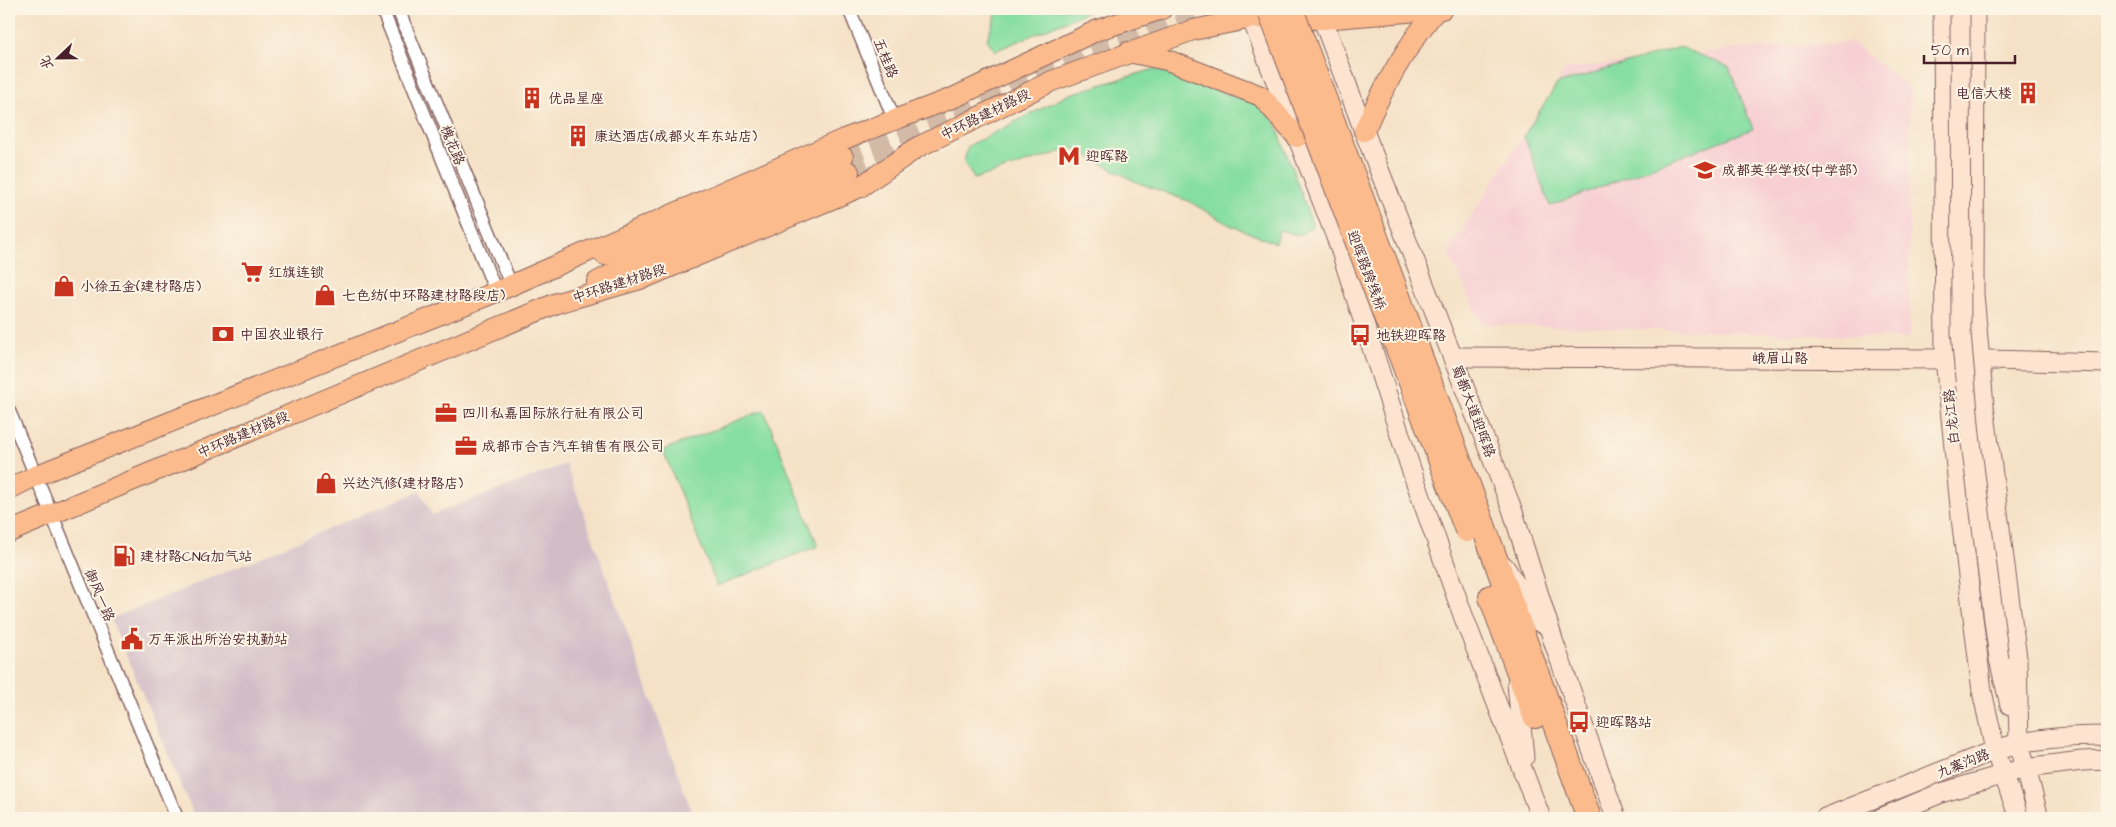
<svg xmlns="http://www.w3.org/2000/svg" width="2116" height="827" font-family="'Architects Daughter','LXGW WenKai TC',sans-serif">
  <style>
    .built { fill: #f7cfd3 }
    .industrial { fill: #d2bdc7 }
    .green { fill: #86dea2; stroke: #687e66 }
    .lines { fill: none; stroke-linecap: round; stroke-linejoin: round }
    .primary-tunnel { stroke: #d3baa7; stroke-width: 20; stroke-dasharray: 20 10; stroke-linecap: butt }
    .street-casing { stroke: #866361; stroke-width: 15 }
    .secondary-casing { stroke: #866361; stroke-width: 21 }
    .primary-casing { stroke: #866361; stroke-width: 22 }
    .highway-casing { stroke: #866361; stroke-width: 26 }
    .street { stroke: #fff; stroke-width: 12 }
    .secondary { stroke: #fde4d1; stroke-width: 19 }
    .primary { stroke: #fbbb8c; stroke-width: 20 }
    .highway { stroke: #fbbb8c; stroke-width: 24 }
    .secondary-bridge-casing { stroke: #866361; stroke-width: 21; stroke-linecap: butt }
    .highway-bridge-casing { stroke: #866361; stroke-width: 26; stroke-linecap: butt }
    .secondary-bridge { stroke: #fde4d1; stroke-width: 19 }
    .highway-bridge { stroke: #fbbb8c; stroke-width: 24 }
    .labels { text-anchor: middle; stroke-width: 4; stroke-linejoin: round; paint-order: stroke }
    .street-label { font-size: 14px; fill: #4a1f2b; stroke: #fcf5e5 }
    .poi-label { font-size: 14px; fill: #4a1f2b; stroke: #fcf5e5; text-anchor: start }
  </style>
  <rect width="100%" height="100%" fill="#fcf5e5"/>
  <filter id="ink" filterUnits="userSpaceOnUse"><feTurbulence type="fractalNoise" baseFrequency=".02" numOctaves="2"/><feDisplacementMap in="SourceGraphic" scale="10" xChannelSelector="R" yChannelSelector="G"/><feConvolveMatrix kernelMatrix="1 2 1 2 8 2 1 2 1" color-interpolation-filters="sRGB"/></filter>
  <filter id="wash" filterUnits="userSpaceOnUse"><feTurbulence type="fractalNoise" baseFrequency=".0096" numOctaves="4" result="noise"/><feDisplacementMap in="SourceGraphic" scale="20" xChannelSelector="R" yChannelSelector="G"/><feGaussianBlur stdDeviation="1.12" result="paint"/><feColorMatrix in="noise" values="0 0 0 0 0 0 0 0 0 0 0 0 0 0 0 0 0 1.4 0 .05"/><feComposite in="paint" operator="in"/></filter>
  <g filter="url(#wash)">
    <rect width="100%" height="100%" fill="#f5e1c6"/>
    <!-- built -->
    <polygon class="built" points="1851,42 1910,88 1909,338 1481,324 1448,252 1566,69 1728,50"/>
    <!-- industrial -->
    <polygon class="industrial" points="566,464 694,818 195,818 111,619 420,491 432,515"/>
    <!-- green -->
    <g class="green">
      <polygon points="998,9 1094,9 995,51 987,39"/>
      <polygon points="1680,47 1729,67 1753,129 1550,206 1524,136 1557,84"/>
      <polygon points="1154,69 1259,105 1274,119 1313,226 1299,235 1279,230 1275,243 1232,226 1188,201 1136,182 1073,148 974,179 964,162 968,146 1070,94"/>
      <polygon points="764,410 818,546 717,586 663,450"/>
    </g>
  </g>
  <g filter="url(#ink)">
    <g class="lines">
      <!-- primary-tunnel -->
      <g class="primary-tunnel">
        <polyline points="843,157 1112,42 1168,23 1232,9"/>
        <polyline points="849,172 915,143"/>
      </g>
      <!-- street casing -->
      <g class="street-casing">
        <g id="street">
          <polyline points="382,9 496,292"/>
          <polyline points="398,9 511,285"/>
          <polyline points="849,9 894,119"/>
          <polyline points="9,411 177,818"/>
        </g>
      </g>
      <!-- secondary casing -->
      <g class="secondary-casing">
        <g id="secondary">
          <polyline points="1248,9 1339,245 1410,466 1464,618 1541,818"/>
          <polyline points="1319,9 1364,131 1512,509 1554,643 1616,818"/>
          <polyline points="1943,9 1945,359 1962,526 1982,691 1995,750 2019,818"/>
          <polyline points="1975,9 1974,294 1984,406 2017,658 2019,742 2039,818"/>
          <polyline points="1453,357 1945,359 2107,363"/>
          <polyline points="1504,566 1541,623"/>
          <polyline points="1999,659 2010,705"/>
          <polyline points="1517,683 1524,758"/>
          <path d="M1825,818L1995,750C2031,738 2069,736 2107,736"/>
          <polyline points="1881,818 1941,793 2025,768 2082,761 2107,760"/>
        </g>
      </g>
      <!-- primary casing -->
      <g class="primary-casing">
        <g id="primary">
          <polyline points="1128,52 1167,60 1261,96 1297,137"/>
          <path d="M1364,131C1383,87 1406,46 1437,9"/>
          <polyline points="605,255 630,248 843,157"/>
          <polyline points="597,282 636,262 849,172"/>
          <polyline points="9,489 35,476 496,292 844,139 955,97 1098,30 1162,9"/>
          <polyline points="9,532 557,303 644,278 860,187 918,147 1052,81 1193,30 1252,18 1323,19 1442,9"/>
        </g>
      </g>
      <!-- highway casing -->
      <g class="highway-casing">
        <g id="highway">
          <polyline points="1483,525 1589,818"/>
          <polyline points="1491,597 1535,716"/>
        </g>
      </g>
      <!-- street -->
      <use href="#street" class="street"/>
      <!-- secondary -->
      <use href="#secondary" class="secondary"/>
      <!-- primary -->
      <use href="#primary" class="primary"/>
      <!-- highway -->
      <use href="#highway" class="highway"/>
      <!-- secondary-bridge casing -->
      <g class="secondary-bridge-casing">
        <polyline id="secondary-bridge" points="1960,9 1961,333 1970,435 1999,659"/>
      </g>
      <!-- highway-bridge casing -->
      <g class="highway-bridge-casing">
        <g id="highway-bridge">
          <polyline points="1269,9 1467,530"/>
          <polyline points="1291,9 1483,525"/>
        </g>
      </g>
      <!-- secondary-bridge -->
      <use href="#secondary-bridge" class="secondary-bridge"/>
      <!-- highway-bridge -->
      <use href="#highway-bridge" class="highway-bridge"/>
    </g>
  </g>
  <!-- icons -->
  <defs>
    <g id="building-bare" transform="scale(1.725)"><path d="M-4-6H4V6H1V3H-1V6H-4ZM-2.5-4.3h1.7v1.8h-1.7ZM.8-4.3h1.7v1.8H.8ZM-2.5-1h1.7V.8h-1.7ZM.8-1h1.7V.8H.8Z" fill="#c8321e" stroke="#fcf5e5" stroke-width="2.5" paint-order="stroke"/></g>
    <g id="metro-bare" transform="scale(1.725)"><path d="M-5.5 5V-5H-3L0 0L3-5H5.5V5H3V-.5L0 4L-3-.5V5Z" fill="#c8321e" stroke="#fcf5e5" stroke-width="2.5" paint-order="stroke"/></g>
    <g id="school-bare" transform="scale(1.725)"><path d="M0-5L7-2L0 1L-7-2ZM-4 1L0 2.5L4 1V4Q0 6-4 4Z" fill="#c8321e" stroke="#fcf5e5" stroke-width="2.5" paint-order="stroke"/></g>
    <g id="supermarket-bare" transform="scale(1.725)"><path d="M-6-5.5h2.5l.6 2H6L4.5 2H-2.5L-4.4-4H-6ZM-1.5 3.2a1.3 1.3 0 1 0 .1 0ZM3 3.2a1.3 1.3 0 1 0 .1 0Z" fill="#c8321e" stroke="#fcf5e5" stroke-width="2.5" paint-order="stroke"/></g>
    <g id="shop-bare" transform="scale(1.725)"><path d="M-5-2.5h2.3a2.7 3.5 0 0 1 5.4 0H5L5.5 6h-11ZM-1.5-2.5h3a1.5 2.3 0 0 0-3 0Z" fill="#c8321e" stroke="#fcf5e5" stroke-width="2.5" paint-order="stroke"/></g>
    <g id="bank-bare" transform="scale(1.725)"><path d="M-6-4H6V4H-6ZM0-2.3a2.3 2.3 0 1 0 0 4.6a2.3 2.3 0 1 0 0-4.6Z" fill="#c8321e" stroke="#fcf5e5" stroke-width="2.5" paint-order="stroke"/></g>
    <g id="bus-bare" transform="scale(1.725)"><path d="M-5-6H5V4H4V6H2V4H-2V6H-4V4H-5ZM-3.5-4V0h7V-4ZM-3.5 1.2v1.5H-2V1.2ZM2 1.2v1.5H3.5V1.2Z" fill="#c8321e" stroke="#fcf5e5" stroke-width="2.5" paint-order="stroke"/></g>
    <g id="office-bare" transform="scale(1.725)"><path d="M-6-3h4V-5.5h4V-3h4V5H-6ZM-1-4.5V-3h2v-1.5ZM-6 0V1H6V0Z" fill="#c8321e" stroke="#fcf5e5" stroke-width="2.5" paint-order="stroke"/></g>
    <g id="fuel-bare" transform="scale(1.725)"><path d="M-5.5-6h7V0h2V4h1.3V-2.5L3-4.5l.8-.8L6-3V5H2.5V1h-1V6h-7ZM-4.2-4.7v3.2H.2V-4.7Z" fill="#c8321e" stroke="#fcf5e5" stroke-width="2.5" paint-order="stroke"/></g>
    <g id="civic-bare" transform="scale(1.725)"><path d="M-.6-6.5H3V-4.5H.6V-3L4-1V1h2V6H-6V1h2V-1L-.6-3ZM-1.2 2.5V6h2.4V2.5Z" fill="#c8321e" stroke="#fcf5e5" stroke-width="2.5" paint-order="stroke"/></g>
  </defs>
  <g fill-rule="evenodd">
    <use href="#building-bare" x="2028" y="93"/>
    <use href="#building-bare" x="532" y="98"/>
    <use href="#building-bare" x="578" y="136"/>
    <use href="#metro-bare" x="1069" y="156"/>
    <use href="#school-bare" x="1705" y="170"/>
    <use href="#supermarket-bare" x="252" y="272"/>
    <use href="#shop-bare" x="64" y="286"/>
    <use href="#shop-bare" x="325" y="295"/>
    <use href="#bank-bare" x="223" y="334"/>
    <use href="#bus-bare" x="1360" y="335"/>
    <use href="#office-bare" x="446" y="413"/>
    <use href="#office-bare" x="466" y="446"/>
    <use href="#shop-bare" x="326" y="483"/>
    <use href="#fuel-bare" x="124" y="556"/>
    <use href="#civic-bare" x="132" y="639"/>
    <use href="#bus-bare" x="1579" y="722"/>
  </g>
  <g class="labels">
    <!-- street labels -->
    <g class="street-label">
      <text transform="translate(886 58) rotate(68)" y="5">五桂路</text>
      <text transform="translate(985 114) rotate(-26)" y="5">中环路建材路段</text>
      <text transform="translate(453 145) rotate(68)" y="5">槐花路</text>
      <text transform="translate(1367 270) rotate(69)" y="5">迎晖路跨线桥</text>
      <text transform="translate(619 283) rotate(-18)" y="5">中环路建材路段</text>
      <text x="1780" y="363">峨眉山路</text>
      <text transform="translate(1474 411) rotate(69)" y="5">蜀都大道迎晖路</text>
      <text transform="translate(1951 417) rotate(-96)" y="5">白龙江路</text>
      <text transform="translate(243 434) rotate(-23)" y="5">中环路建材路段</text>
      <text transform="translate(100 595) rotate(67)" y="5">御风一路</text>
      <text transform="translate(1963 763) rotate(-22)" y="5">九寨沟路</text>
    </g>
    <!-- poi labels -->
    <g class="poi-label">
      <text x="2012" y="98" text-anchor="end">电信大楼</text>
      <text x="548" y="103">优品星座</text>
      <text x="594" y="141">康达酒店(成都火车东站店)</text>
      <text x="1086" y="161">迎晖路</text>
      <text x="1722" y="175">成都英华学校(中学部)</text>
      <text x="268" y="277">红旗连锁</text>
      <text x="80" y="291">小徐五金(建材路店)</text>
      <text x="342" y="300">七色纺(中环路建材路段店)</text>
      <text x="240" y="339">中国农业银行</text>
      <text x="1376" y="340">地铁迎晖路</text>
      <text x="462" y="418">四川私嘉国际旅行社有限公司</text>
      <text x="482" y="451">成都市合吉汽车销售有限公司</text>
      <text x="342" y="488">兴达汽修(建材路店)</text>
      <text x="140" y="561">建材路CNG加气站</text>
      <text x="148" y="644">万年派出所治安执勤站</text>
      <text x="1596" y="727">迎晖路站</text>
    </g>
  </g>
  <!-- margin -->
  <rect width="2116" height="827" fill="none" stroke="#fcf5e5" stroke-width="30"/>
  <!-- north arrow -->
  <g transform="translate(58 58) rotate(248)" stroke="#fcf5e5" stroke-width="4" paint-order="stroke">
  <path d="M0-4L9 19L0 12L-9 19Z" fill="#4a1f2b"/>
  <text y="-8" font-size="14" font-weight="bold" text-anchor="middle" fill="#4a1f2b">北</text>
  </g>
  <!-- scale -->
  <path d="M1924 55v8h91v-8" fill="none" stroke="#4a1f2b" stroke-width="2.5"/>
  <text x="1931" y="55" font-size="15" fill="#4a1f2b" stroke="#fcf5e5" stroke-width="4" paint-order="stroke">50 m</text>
</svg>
